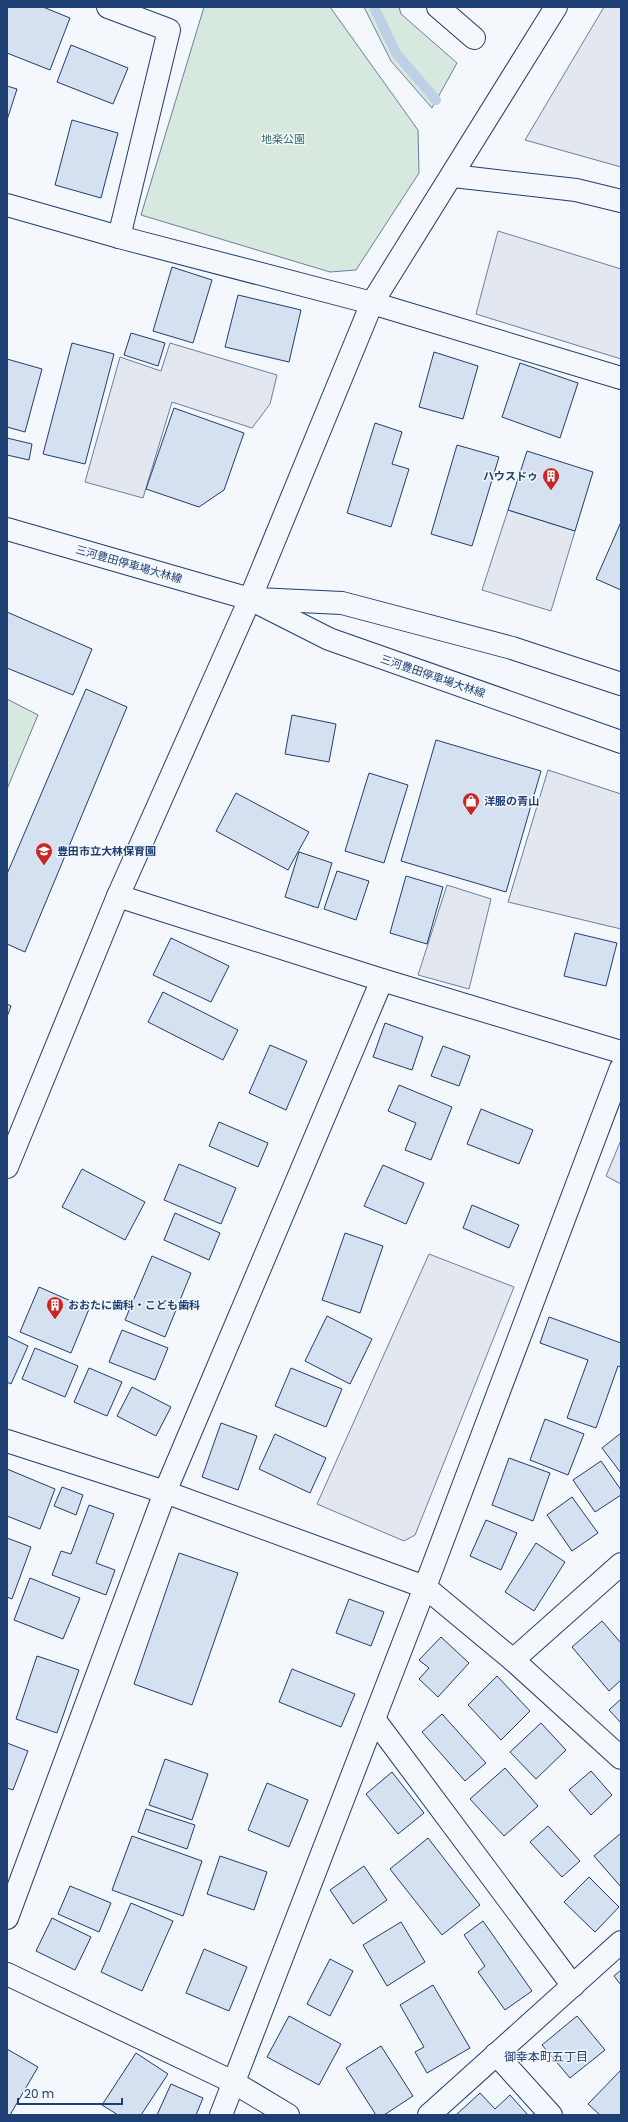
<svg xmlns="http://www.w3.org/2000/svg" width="628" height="2122" font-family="Poppins,'Noto Sans JP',sans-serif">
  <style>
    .green { fill: #d7e8df; stroke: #687fa3 }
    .parking { fill: #e3e8f0; stroke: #687fa3 }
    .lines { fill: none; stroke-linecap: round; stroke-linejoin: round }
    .stream { stroke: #bed0e5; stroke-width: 10 }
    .building { fill: #d5e0f0; stroke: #1d3f73 }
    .minor-casing { stroke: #1d3f73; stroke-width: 24 }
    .major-casing { stroke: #1d3f73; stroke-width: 24 }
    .minor { stroke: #f4f7fb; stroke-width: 22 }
    .major { stroke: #f4f7fb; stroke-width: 22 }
    .labels { text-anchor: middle; stroke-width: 3; stroke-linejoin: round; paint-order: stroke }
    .park-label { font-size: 11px; fill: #2c6c60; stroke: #f4f7fb }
    .poi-label { font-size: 11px; font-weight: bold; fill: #1d3f73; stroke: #f4f7fb; text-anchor: start }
    .street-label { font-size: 11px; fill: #1d3f73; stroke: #f4f7fb }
    .neighbourhood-label { font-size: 12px; fill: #1d3f73; stroke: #f4f7fb }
  </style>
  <rect width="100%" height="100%" fill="#f4f7fb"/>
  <!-- green -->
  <g class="green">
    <polygon points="204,7 330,7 418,130 419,173 356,270 330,272 141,215"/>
    <polygon points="364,7 399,7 401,14 457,63 432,108 391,61"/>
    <polygon points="7,699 38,715 7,789"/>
  </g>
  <!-- parking -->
  <g class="parking">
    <polygon points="604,7 621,7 621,167 525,140"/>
    <polygon points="498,231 621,269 621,359 476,314"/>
    <polygon points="170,343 277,375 270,404 252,428 172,402 143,498 85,482 120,357 161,371"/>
    <polygon points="508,510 575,531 551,611 482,590"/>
    <polygon points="548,770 621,794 621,929 508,902"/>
    <polygon points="447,885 491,899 469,989 418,975"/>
    <polygon points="621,1140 621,1184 606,1176"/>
    <polygon points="429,1254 514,1287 415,1535 404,1541 317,1504"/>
  </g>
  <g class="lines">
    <!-- stream -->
    <polyline class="stream" points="374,7 396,53 436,100"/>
  </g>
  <!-- building -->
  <g class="building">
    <polygon points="7,7 43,7 70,18 50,70 7,53"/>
    <polygon points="71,45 128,68 113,104 57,82"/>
    <polygon points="7,86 17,89 7,120"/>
    <polygon points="72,120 118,133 101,198 55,185"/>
    <polygon points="172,267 212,280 193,343 153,331"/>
    <polygon points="238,295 301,310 289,362 225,347"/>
    <polygon points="131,333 165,343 158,366 124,355"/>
    <polygon points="72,343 114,354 85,464 43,454"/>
    <polygon points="434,352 478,366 463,419 419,407"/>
    <polygon points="7,359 42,369 25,432 7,427"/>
    <polygon points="520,363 578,383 560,438 502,417"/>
    <polygon points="174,408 244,433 224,490 199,507 146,489"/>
    <polygon points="375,423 402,432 392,464 409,469 391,527 347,513"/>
    <polygon points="7,438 32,444 29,460 7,455"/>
    <polygon points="457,445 499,457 472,546 431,534"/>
    <polygon points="527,451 593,472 575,531 508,510"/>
    <polygon points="621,522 621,590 596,579"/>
    <polygon points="7,612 92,649 73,695 7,668"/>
    <polygon points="86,689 127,707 25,952 7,944 7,874"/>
    <polygon points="292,715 336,724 329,762 285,754"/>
    <polygon points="436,740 541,771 506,892 401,861"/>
    <polygon points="369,773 408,785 384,863 345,851"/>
    <polygon points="236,793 309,832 288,870 216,831"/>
    <polygon points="299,852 332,863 318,908 285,897"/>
    <polygon points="337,871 369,881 356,920 324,909"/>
    <polygon points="406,876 443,887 427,944 390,933"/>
    <polygon points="575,933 617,943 606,986 564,976"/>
    <polygon points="171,938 229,966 211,1002 153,975"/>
    <polygon points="163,992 238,1030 223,1060 148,1022"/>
    <polygon points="7,1004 11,1006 7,1017"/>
    <polygon points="385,1023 423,1037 412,1070 373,1057"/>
    <polygon points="270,1045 307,1061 286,1110 249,1093"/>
    <polygon points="443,1046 470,1056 459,1086 431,1076"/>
    <polygon points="399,1085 452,1107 431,1160 405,1150 416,1123 388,1111"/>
    <polygon points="481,1109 533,1130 519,1164 467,1144"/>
    <polygon points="219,1122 268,1143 258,1167 209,1146"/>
    <polygon points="179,1164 236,1188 221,1224 164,1200"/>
    <polygon points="383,1165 424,1183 406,1224 364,1206"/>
    <polygon points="82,1169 145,1202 125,1240 62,1207"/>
    <polygon points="472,1205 519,1225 509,1248 463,1228"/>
    <polygon points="175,1213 220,1233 209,1260 164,1240"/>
    <polygon points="345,1233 383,1246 360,1313 322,1300"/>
    <polygon points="152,1256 191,1273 165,1337 125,1320"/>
    <polygon points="39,1287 89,1309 71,1353 20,1332"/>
    <polygon points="327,1316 372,1339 350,1384 305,1361"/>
    <polygon points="549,1317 621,1343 621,1367 618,1366 596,1428 567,1418 588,1360 540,1343"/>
    <polygon points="122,1330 168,1348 155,1380 109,1362"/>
    <polygon points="7,1336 28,1346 11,1384 7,1382"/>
    <polygon points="35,1348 78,1366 65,1397 22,1379"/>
    <polygon points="89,1368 122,1382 107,1416 74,1402"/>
    <polygon points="291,1368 342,1389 326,1427 275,1406"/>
    <polygon points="132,1387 171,1407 156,1436 117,1416"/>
    <polygon points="545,1419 584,1434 568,1475 530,1460"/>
    <polygon points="221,1423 257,1436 238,1490 202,1477"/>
    <polygon points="621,1433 621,1473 602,1448"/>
    <polygon points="275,1434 326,1458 310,1493 259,1469"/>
    <polygon points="509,1458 550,1473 533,1521 492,1505"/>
    <polygon points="601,1461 621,1490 621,1495 595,1512 573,1480"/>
    <polygon points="7,1469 55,1489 40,1529 7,1516"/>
    <polygon points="62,1487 83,1495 76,1515 54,1506"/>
    <polygon points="572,1497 598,1533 572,1551 547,1515"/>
    <polygon points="89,1505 114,1514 96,1563 115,1570 106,1595 52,1575 61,1551 71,1554"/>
    <polygon points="486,1520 517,1533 501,1570 470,1556"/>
    <polygon points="7,1538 31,1547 12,1599 7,1597"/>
    <polygon points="536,1543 565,1562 534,1611 505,1592"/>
    <polygon points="179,1553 238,1573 192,1705 134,1684"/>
    <polygon points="30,1578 80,1598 63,1639 14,1620"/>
    <polygon points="349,1599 384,1612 371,1646 336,1633"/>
    <polygon points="602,1621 621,1643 621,1680 609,1691 572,1647"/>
    <polygon points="441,1637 469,1663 438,1697 419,1679 429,1668 419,1660"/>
    <polygon points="37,1656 79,1670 57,1733 16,1719"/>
    <polygon points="292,1669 355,1694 341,1727 279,1702"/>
    <polygon points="497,1676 530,1711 501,1740 468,1705"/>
    <polygon points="621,1699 621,1723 609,1710"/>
    <polygon points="442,1714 486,1763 465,1781 422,1732"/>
    <polygon points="541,1723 566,1750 536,1779 510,1752"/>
    <polygon points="7,1743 28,1751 13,1790 7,1788"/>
    <polygon points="165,1759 208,1774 192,1820 149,1805"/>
    <polygon points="505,1768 538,1806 504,1836 470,1799"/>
    <polygon points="591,1771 612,1795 591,1815 569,1790"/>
    <polygon points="392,1772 424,1813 398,1834 366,1794"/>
    <polygon points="267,1783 308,1800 289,1847 248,1830"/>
    <polygon points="146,1809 195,1825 187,1849 138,1832"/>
    <polygon points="548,1826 580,1861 562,1877 530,1842"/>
    <polygon points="621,1833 621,1887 594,1856"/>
    <polygon points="132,1836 202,1861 183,1916 112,1890"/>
    <polygon points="428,1838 480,1905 442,1935 390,1869"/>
    <polygon points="220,1856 267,1872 254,1910 207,1894"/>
    <polygon points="364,1866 387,1900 353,1924 330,1890"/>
    <polygon points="589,1877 619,1907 595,1932 564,1902"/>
    <polygon points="70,1886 111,1903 99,1932 58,1914"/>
    <polygon points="131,1903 173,1921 142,1991 101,1972"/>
    <polygon points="52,1918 91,1937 75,1970 36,1951"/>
    <polygon points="483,1921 532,1991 505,2010 478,1972 485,1966 464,1935"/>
    <polygon points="401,1922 425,1962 387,1986 363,1945"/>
    <polygon points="204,1949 247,1967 229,2011 186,1993"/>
    <polygon points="330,1959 353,1971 330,2016 307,2004"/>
    <polygon points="621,1970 621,1985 614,1976"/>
    <polygon points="433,1985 470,2048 427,2073 415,2052 424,2047 400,2005"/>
    <polygon points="289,2016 341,2044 319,2085 267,2057"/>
    <polygon points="577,2016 605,2050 570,2078 542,2045"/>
    <polygon points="381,2046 413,2096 384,2115 376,2115 346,2068"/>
    <polygon points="7,2049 38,2067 10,2115 7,2115"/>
    <polygon points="136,2053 168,2074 141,2115 118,2115 102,2105"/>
    <polygon points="621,2070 621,2115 600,2115 588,2104"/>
    <polygon points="171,2084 203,2098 196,2115 157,2115"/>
    <polygon points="480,2093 495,2109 510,2095 528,2115 456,2115"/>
  </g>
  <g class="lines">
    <!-- minor casing -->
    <g class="minor-casing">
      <g id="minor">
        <polyline points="108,7 169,30 119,237"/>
        <polyline points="438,7 474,38"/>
        <polyline points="453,176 576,190 621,201"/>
        <polyline points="7,205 119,237 372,303 621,378"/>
        <polyline points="118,896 382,980 621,1052"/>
        <polyline points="7,1167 118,896 250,599 372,303 556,7"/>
        <polyline points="7,1441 165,1492 425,1587 513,1660 621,1758"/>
        <polyline points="513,1660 621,1564"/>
        <polyline points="374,1719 573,1986"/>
        <polyline points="7,1918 165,1492 382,980"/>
        <polyline points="7,1974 233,2082 288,2115"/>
        <polyline points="496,2054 551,2115"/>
        <polyline points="221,2115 425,1587 621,1068"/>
        <polyline points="429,2115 621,1942"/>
      </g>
    </g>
    <!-- major casing -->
    <g class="major-casing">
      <g id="major">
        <polyline points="7,529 250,599 329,639 621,742"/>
        <polyline points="257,599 342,603 512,648 621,684"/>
      </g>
    </g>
    <!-- minor -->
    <use href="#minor" class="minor"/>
    <!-- major -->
    <use href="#major" class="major"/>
  </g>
  <!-- icons -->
  <defs>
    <g id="building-pin" transform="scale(0.9)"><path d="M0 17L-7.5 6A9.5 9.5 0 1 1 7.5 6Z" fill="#c62828" stroke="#f4f7fb"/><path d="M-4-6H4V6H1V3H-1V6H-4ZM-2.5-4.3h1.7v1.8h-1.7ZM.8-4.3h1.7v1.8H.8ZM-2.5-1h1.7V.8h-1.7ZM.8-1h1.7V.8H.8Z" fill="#fff"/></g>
    <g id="shop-pin" transform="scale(0.9)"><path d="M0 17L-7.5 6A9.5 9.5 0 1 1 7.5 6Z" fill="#c62828" stroke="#f4f7fb"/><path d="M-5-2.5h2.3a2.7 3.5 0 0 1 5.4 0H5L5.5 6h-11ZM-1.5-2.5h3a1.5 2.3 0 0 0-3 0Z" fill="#fff"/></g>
    <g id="school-pin" transform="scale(0.9)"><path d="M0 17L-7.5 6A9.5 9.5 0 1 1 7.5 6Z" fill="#c62828" stroke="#f4f7fb"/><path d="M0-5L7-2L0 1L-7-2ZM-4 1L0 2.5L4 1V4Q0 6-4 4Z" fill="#fff"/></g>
  </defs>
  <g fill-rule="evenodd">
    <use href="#building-pin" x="551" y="476"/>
    <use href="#shop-pin" x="471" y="801"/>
    <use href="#school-pin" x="44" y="851"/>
    <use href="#building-pin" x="55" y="1305"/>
  </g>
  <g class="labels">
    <!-- park labels -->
    <g class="park-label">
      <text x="283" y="143">地楽公園</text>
    </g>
    <!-- poi labels -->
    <g class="poi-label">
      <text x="538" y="480" text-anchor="end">ハウスドゥ</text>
      <text x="484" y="805">洋服の青山</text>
      <text x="57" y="855">豊田市立大林保育園</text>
      <text x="68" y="1309">おおたに歯科・こども歯科</text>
    </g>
    <!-- street labels -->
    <g class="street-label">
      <text transform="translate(129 564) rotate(16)" y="4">三河豊田停車場大林線</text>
      <text transform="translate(433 676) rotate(19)" y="4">三河豊田停車場大林線</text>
    </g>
    <!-- neighbourhood labels -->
    <g class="neighbourhood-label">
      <text x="546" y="2061">御幸本町五丁目</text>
    </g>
  </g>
  <!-- border -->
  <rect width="628" height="2122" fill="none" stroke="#1d3f73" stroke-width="16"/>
  <!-- scale -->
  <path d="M18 2098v6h104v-6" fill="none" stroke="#1d3f73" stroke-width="2"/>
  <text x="24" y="2098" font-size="12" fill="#1d3f73" stroke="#f4f7fb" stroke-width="3" paint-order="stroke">20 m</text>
</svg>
